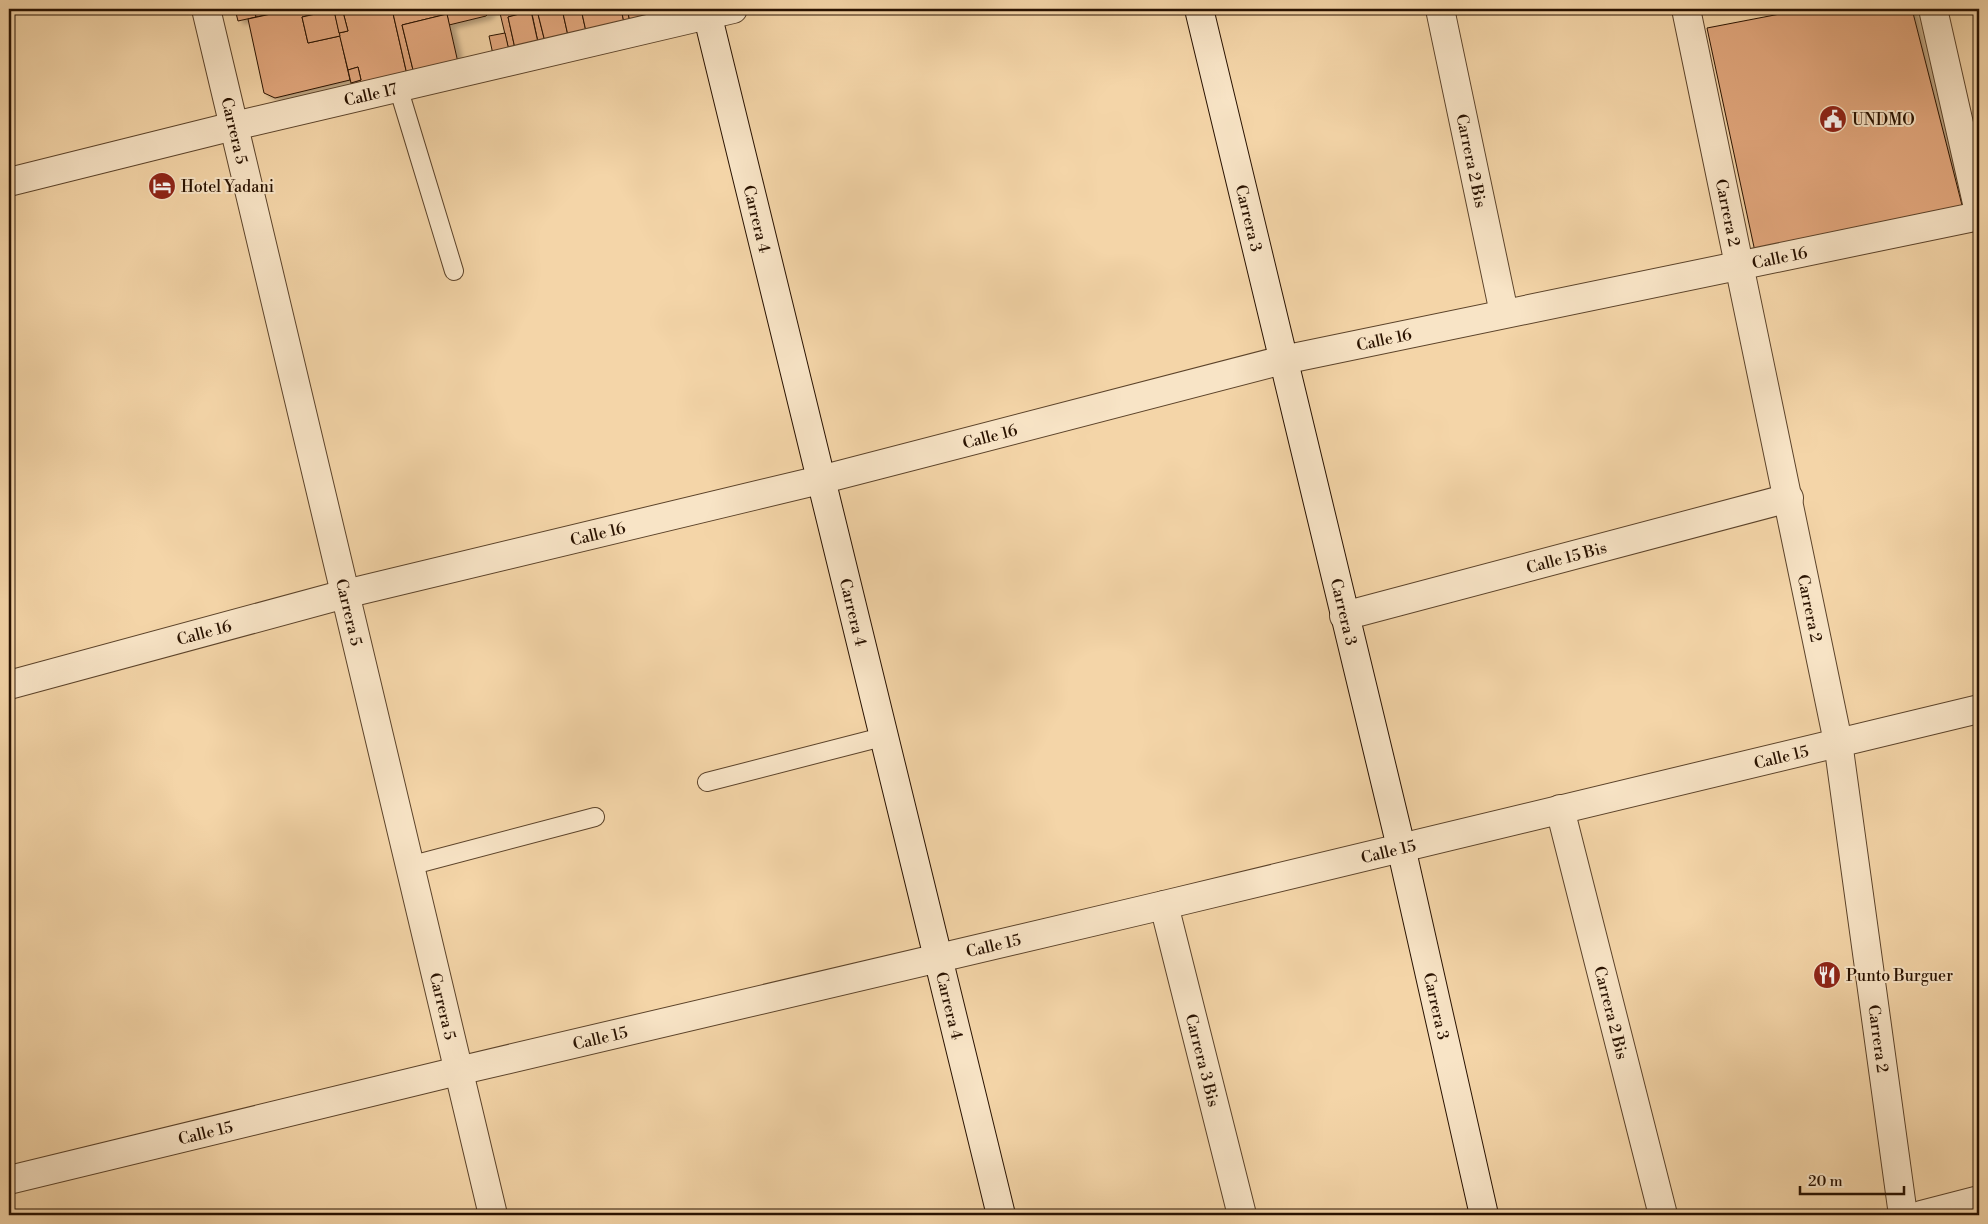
<svg xmlns="http://www.w3.org/2000/svg" width="1988" height="1224" font-family="'Libre Bodoni',serif">
  <style>
    .building { fill: #e2a77d; stroke: #291200; filter: url(#shadow) }
    .lines { fill: none; stroke-linecap: round; stroke-linejoin: round }
    .lane-casing { stroke: #5c432a; stroke-width: 20 }
    .street-casing { stroke: #5c432a; stroke-width: 30 }
    .secondary-casing { stroke: #291200; stroke-width: 30 }
    .lane { stroke: #f8e4c6; stroke-width: 18 }
    .street { stroke: #f8e4c6; stroke-width: 28 }
    .secondary { stroke: #f8e4c6; stroke-width: 28 }
    .labels { text-anchor: middle; stroke-width: 4; stroke-linejoin: round; paint-order: stroke }
    .street-label { font-size: 16px; fill: #291200; stroke: #f8e4c6 }
    .poi-label { font-size: 16px; fill: #291200; stroke: #f8e4c6; text-anchor: start }
  </style>
  <defs>
    <filter id="shadow"><feDropShadow dx="5.5" dy="3" stdDeviation="2.5" flood-color="#0004"/></filter>
  </defs>
  <rect width="100%" height="100%" fill="#f4d5a8"/>
  <filter id="stains"><feTurbulence type="fractalNoise" baseFrequency=".004" numOctaves="4"/><feColorMatrix values="0 0 0 0 .2 0 0 0 0 .09 0 0 0 0 .02 0 0 0 .5 -.17"/></filter>
  <radialGradient id="worn" r=".72"><stop offset=".6" stop-color="#630" stop-opacity="0"/><stop offset="1" stop-color="#630" stop-opacity=".3"/></radialGradient>
  <!-- building -->
  <g class="building">
    <polygon points="235,9 254,9 256,17 238,21"/>
    <polygon points="254,9 274,9 275,13 256,17"/>
    <polygon points="294,9 334,9 302,17 308,43 340,36 350,80 275,98 264,93 248,19"/>
    <polygon points="334,9 392,9 408,79 353,92 351,83 361,80 358,67 348,70 339,33 348,31 343,12 335,15"/>
    <polygon points="392,9 446,9 447,14 402,25 415,78 408,79"/>
    <polygon points="446,9 493,9 486,16 449,25"/>
    <polygon points="499,9 531,9 531,11 508,17 516,53 510,55"/>
    <polygon points="531,9 542,9 537,10 546,46 539,47"/>
    <polygon points="542,9 562,9 569,40 546,46 537,10"/>
    <polygon points="562,9 581,9 587,36 569,40"/>
    <polygon points="581,9 621,9 625,27 587,36"/>
    <polygon points="621,9 627,9 631,26 625,27"/>
    <polygon points="627,9 676,9 631,26"/>
    <polygon points="1806,9 1912,9 1963,209 1757,261 1707,28"/>
    <polygon points="334,10 340,36 308,43 302,17"/>
    <polygon points="531,11 539,47 516,53 508,17"/>
    <polygon points="343,12 348,31 339,33 335,15"/>
    <polygon points="447,14 459,67 415,78 402,25"/>
    <polygon points="505,33 510,55 494,59 489,36"/>
    <polygon points="358,67 361,80 351,83 348,70"/>
  </g>
  <g class="lines">
    <!-- lane casing -->
    <g class="lane-casing">
      <g id="lane">
        <polyline points="398,87 454,271"/>
        <polyline points="707,782 886,736"/>
        <polyline points="409,866 595,817"/>
      </g>
    </g>
    <!-- street casing -->
    <g class="street-casing">
      <g id="street">
        <path id="s1" d="M206,9L493,1215"/>
        <path id="s2" d="M1440,9L1504,313"/>
        <path id="s3" d="M1686,9L1838,742L1903,1215"/>
        <polyline points="1933,9 1979,212"/>
        <path id="s4" d="M9,182L234,126L733,9"/>
        <path id="s5" d="M1344,616L1789,498"/>
        <path id="s6" d="M9,685L345,594L820,480L1283,360L1979,216"/>
        <path id="s7" d="M1560,809L1663,1215"/>
        <path id="s8" d="M1164,905L1242,1215"/>
        <path id="s9" d="M9,1180L458,1071L1164,905L1979,709"/>
        <polyline points="1921,1215 1979,1200"/>
      </g>
    </g>
    <!-- secondary casing -->
    <g class="secondary-casing">
      <g id="secondary">
        <path id="s10" d="M706,9L1001,1215"/>
        <path id="s11" d="M1199,9L1401,847L1484,1215"/>
      </g>
    </g>
    <!-- lane -->
    <use href="#lane" class="lane"/>
    <!-- street -->
    <use href="#street" class="street"/>
    <!-- secondary -->
    <use href="#secondary" class="secondary"/>
  </g>
  <!-- icons -->
  <defs>
    <g id="civic-disc" transform="scale(1.4375)"><circle r="9.5" fill="#8f2418" stroke="#f8e4c6"/><path d="M-.6-6.5H3V-4.5H.6V-3L4-1V1h2V6H-6V1h2V-1L-.6-3ZM-1.2 2.5V6h2.4V2.5Z" fill="#fff"/></g>
    <g id="hotel-disc" transform="scale(1.4375)"><circle r="9.5" fill="#8f2418" stroke="#f8e4c6"/><path d="M-6-4.5h1.5V1H6V5H4.5V3h-9V5H-6ZM-4 0a1.8 1.8 0 1 1 3.6 0ZM.5 0V-2.5h3Q6-2.5 6 0Z" fill="#fff"/></g>
    <g id="restaurant-disc" transform="scale(1.4375)"><circle r="9.5" fill="#8f2418" stroke="#f8e4c6"/><path d="M-5-6h1v4h1v-4h1v4h1v-4h1v5L-1.5 .5V6h-2V.5L-5-1ZM5-6V6H3V1.5H1.5Q1.5-4 5-6Z" fill="#fff"/></g>
  </defs>
  <g fill-rule="evenodd">
    <use href="#civic-disc" x="1833" y="119"/>
    <use href="#hotel-disc" x="162" y="186"/>
    <use href="#restaurant-disc" x="1827" y="975"/>
  </g>
  <g class="labels">
    <!-- street labels -->
    <g class="street-label">
      <text dy="6" stroke="none"><textPath href="#s4" startOffset="372">Calle 17</textPath></text>
      <text dy="6" stroke="none"><textPath href="#s1" startOffset="125">Carrera 5</textPath></text>
      <text dy="6" stroke="none"><textPath href="#s2" startOffset="155">Carrera 2 Bis</textPath></text>
      <text dy="6" stroke="none"><textPath href="#s3" startOffset="208">Carrera 2</textPath></text>
      <text dy="6" stroke="none"><textPath href="#s11" startOffset="215">Carrera 3</textPath></text>
      <text dy="6" stroke="none"><textPath href="#s10" startOffset="216">Carrera 4</textPath></text>
      <text dy="6" stroke="none"><textPath href="#s6" startOffset="1822">Calle 16</textPath></text>
      <text dy="6" stroke="none"><textPath href="#s6" startOffset="1418">Calle 16</textPath></text>
      <text dy="6" stroke="none"><textPath href="#s6" startOffset="1012">Calle 16</textPath></text>
      <text dy="6" stroke="none"><textPath href="#s6" startOffset="608">Calle 16</textPath></text>
      <text dy="6" stroke="none"><textPath href="#s5" startOffset="230">Calle 15 Bis</textPath></text>
      <text dy="6" stroke="none"><textPath href="#s3" startOffset="612">Carrera 2</textPath></text>
      <text dy="6" stroke="none"><textPath href="#s1" startOffset="620">Carrera 5</textPath></text>
      <text dy="6" stroke="none"><textPath href="#s10" startOffset="621">Carrera 4</textPath></text>
      <text dy="6" stroke="none"><textPath href="#s11" startOffset="620">Carrera 3</textPath></text>
      <text dy="6" stroke="none"><textPath href="#s6" startOffset="202">Calle 16</textPath></text>
      <text dy="6" stroke="none"><textPath href="#s9" startOffset="1822">Calle 15</textPath></text>
      <text dy="6" stroke="none"><textPath href="#s9" startOffset="1418">Calle 15</textPath></text>
      <text dy="6" stroke="none"><textPath href="#s9" startOffset="1012">Calle 15</textPath></text>
      <text dy="6" stroke="none"><textPath href="#s10" startOffset="1026">Carrera 4</textPath></text>
      <text dy="6" stroke="none"><textPath href="#s1" startOffset="1025">Carrera 5</textPath></text>
      <text dy="6" stroke="none"><textPath href="#s11" startOffset="1025">Carrera 3</textPath></text>
      <text dy="6" stroke="none"><textPath href="#s7" startOffset="210">Carrera 2 Bis</textPath></text>
      <text dy="6" stroke="none"><textPath href="#s9" startOffset="608">Calle 15</textPath></text>
      <text dy="6" stroke="none"><textPath href="#s3" startOffset="1048">Carrera 2</textPath></text>
      <text dy="6" stroke="none"><textPath href="#s8" startOffset="160">Carrera 3 Bis</textPath></text>
      <text dy="6" stroke="none"><textPath href="#s9" startOffset="202">Calle 15</textPath></text>
    </g>
    <!-- poi labels -->
    <g class="poi-label">
      <text x="1852" y="125">UNDMO</text>
      <text x="181" y="192">Hotel Yadani</text>
      <text x="1846" y="981">Punto Burguer</text>
    </g>
  </g>
  <!-- margin -->
  <rect width="1988" height="1224" fill="none" stroke="#f4d5a8" stroke-width="30"/>
  <rect x="10" y="10" width="1968" height="1204" fill="none" stroke="#291200" stroke-width="2.5"/>
  <rect x="15" y="15" width="1958" height="1194" fill="none" stroke="#291200"/>
  <!-- scale -->
  <path d="M1800 1186v8h104v-8" fill="none" stroke="#291200" stroke-width="2.5"/>
  <text x="1808" y="1186" font-size="15" fill="#291200" stroke="#f8e4c6" stroke-width="4" paint-order="stroke">20 m</text>
  <rect width="100%" height="100%" filter="url(#stains)"/>
  <rect width="100%" height="100%" fill="url(#worn)"/>
</svg>
